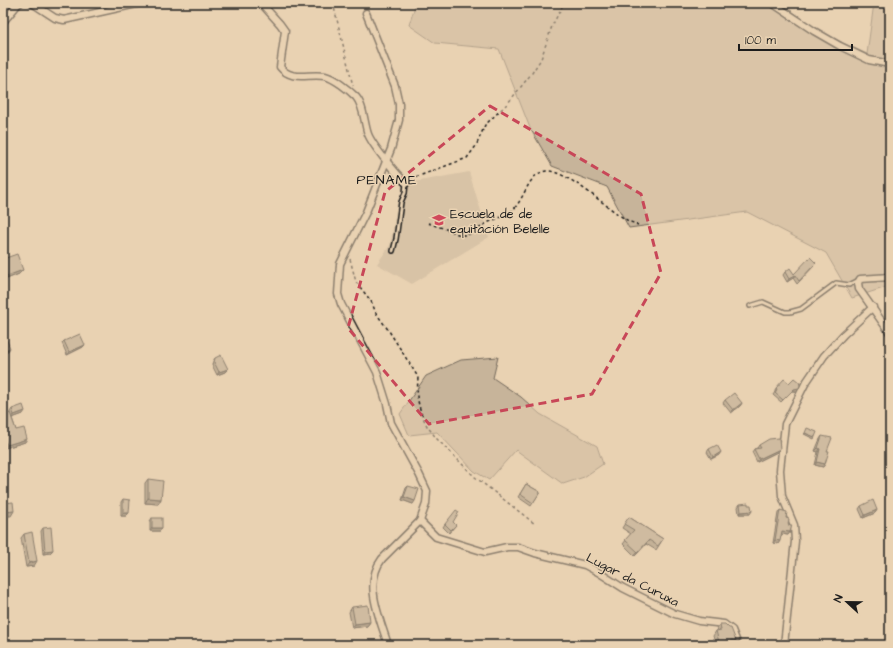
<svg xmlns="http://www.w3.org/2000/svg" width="893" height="648" font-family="'Architects Daughter',sans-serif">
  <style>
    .built { fill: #d8c3a6 }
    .green { fill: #c7b49a; stroke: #72685b }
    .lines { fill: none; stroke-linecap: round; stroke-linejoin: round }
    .lane-casing { stroke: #1c1c1c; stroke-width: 6 }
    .street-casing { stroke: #1c1c1c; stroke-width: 9 }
    .path { stroke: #1c1c1c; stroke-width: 1.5; stroke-dasharray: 3 3; stroke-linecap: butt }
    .lane { stroke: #e9d2b2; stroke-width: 3 }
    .street { stroke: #e9d2b2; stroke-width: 6 }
    .wall { fill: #978a76; stroke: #1c1c1c }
    .shaded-wall { fill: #7b7060; stroke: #1c1c1c }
    .building { fill: #b0a089; stroke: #1c1c1c }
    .marked { fill: none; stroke: #c84758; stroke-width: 3; stroke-dasharray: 8 5; stroke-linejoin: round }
    .labels { text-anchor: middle; stroke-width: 3; stroke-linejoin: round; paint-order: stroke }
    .poi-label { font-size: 13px; fill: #1c1c1c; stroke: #e9d2b2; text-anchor: start }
    .street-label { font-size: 13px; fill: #1c1c1c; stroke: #e9d2b2 }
    .neighbourhood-label { font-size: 14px; letter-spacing: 1px; fill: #1c1c1c; stroke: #e9d2b2 }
  </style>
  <rect width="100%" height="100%" fill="#e9d2b2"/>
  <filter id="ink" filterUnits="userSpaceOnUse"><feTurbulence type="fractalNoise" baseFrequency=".025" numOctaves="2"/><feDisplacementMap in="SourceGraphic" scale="8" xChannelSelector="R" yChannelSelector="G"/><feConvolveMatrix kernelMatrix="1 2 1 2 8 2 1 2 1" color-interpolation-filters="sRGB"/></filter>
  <g filter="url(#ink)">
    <!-- built -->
    <polygon class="built" points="469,172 489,237 412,284 377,264 390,245 397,204 402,194 401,186 409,183"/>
    <!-- green -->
    <g class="green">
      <polygon points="416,3 781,3 820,32 867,54 874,3 890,3 890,170 889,170 890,286 852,298 826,253 747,212 629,228 607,187 552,166 530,128 499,49 435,43 409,25"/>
      <polygon points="498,357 493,378 521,397 540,414 597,446 603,464 584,477 563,484 516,450 489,480 474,471 437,432 409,435 400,414 426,376 461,360"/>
    </g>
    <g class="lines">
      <!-- lane casing -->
      <g class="lane-casing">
        <g id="lane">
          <polyline points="393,251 396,239 401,202 405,193 406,183"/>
          <polyline points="750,306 763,302 785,312 790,312 801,309 836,283 849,285 859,280"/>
        </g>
      </g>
      <!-- street casing -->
      <g class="street-casing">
        <g id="street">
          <polyline points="32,3 55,18 64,20 141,3"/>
          <path d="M261,3L280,24L285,31L280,67C292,82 308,73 325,76C334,78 349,90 356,97C364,106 364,123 368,134C372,145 397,175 406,183"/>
          <polyline points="772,3 814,31 840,46 869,60 890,64"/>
          <path d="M366,13L395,86L399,104V120L391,149L366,212L340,264L338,294L341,304L377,372L387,404L391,423L419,474L427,491L426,504L420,521L382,559C363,584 380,618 388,645"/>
          <polyline points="3,22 18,4 20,3"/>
          <polyline points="890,277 860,279 858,283 859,289 890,333"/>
          <polyline points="420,521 436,537 485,552 507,547 518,547 535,553 585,565 598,572 623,588 675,614 699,621 724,624 732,630 738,645"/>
          <polyline points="784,645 795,541 794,525 782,496 780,470 785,424 805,384 824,356 844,334 873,307"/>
        </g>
      </g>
      <!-- path -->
      <g class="path">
        <polyline points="333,3 353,86"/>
        <polyline points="362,3 364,7"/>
        <polyline points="410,178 419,176 467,158 476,146 485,125 508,103 532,73 541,59 552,26 564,3"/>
        <path d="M428,223C435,226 441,227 448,230C456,233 463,238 471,233C478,230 483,225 489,222C501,217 510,215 517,205C526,193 530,173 546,171C566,169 609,210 627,220C630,222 634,223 638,225"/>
        <polyline points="350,259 356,282 371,301 376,313 389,331 418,377 417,397 421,413 427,426 437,439 475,477 535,524"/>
      </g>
      <!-- lane -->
      <use href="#lane" class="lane"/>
      <!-- street -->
      <use href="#street" class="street"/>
    </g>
    <!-- wall -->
    <g class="wall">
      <polygon points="3,259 23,270 19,274 4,280 3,278"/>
      <polygon points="814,266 797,284 793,278 787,282 783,275 785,272 794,274"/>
      <polygon points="64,341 85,345 83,347 67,355 62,343"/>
      <polygon points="215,358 228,369 225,372 217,375 212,365 213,361"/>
      <polygon points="776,388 797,391 792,391 781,402 773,395 775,392 775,391"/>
      <polygon points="725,400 742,403 740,406 731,413 723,403"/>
      <polygon points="12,409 23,414 12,418 16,430 25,442 5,448 3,444 3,416 11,417 10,412"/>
      <polygon points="822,436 827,451 825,464 823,467 815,465 818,452 815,451 820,439"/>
      <polygon points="759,445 777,452 757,462 752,452 754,449 757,448"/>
      <polygon points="709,449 719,455 711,459 707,452"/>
      <polygon points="148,479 161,499 158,504 145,503 145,483"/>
      <polygon points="526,484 540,492 531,506 518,497"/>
      <polygon points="408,486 413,504 402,500 406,488"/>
      <polygon points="123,499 126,516 121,516 121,502"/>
      <polygon points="740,504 750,514 739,514 738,507"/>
      <polygon points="861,506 877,510 875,513 863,518 859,509"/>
      <polygon points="780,510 786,518 790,532 788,535 782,534 778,544 773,543 778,513"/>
      <polygon points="629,517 663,539 656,550 646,544 635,556 623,544 631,534 622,528"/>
      <polygon points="152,518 160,531 150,531 150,521"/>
      <polygon points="453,522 456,525 449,533 443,527 445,524"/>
      <polygon points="43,528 50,553 43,554 41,531"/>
      <polygon points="24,534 34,566 26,567 21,538"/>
      <polygon points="352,607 370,622 367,626 352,628 349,612"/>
      <polygon points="720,624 729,644 727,645 716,645 713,636 716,631 718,631 717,628"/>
    </g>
    <!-- shaded-wall -->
    <g class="shaded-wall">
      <polygon points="23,270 19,274 4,280 7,276"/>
      <polygon points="795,275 793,278 787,282 789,279"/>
      <polygon points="85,345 83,347 67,355 69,352"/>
      <polygon points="10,348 8,351 3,353 3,351"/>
      <polygon points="228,369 225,372 217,375 219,372"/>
      <polygon points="799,388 797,391 792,391 781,402 794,389"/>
      <polygon points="742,403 740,406 731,413 733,410"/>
      <polygon points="25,411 23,414 12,418 14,415"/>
      <polygon points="805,433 815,437 814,439 804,434"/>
      <polygon points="27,439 25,442 5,448 7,445"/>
      <polygon points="818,448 820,449 818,452 815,451"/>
      <polygon points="780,449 777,452 757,462 759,459"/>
      <polygon points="721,452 719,455 711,459 713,457"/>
      <polygon points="817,462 825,464 823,467 815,465"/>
      <polygon points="404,497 415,501 413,504 402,500"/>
      <polygon points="148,498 161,499 158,504 145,503"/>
      <polygon points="877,510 875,513 863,518 865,515"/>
      <polygon points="14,511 11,516 3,516 3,512"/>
      <polygon points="752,511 750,514 739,514 741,512"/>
      <polygon points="123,513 129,513 126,516 121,516"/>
      <polygon points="152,528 162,528 160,531 150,531"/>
      <polygon points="782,531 790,532 788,535 781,534"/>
      <polygon points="649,540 646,544 635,556 638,552"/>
      <polygon points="775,540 780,541 778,544 773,543"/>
      <polygon points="53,550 50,553 43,554 45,551"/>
      <polygon points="37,561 34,566 26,567 29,563"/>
      <polygon points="370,622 367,626 352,628 355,624"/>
      <polygon points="732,640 736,641 733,645 729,644 727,645 722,645"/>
    </g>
    <!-- building -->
    <g class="building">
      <polygon points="17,254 23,270 7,276 3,265 3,259"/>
      <polygon points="810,257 816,263 799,281 795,275 789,279 785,272 790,268 794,274"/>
      <polygon points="3,333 4,333 10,348 3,351"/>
      <polygon points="80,334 85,345 69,352 64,341"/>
      <polygon points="221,355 228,369 219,372 214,362 215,358"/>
      <polygon points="794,378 799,382 800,385 799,388 794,389 783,400 775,393 777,389 776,388 784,379 789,383"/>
      <polygon points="734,393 742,403 733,410 725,400"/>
      <polygon points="23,405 25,411 14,415 12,409"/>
      <polygon points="10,413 16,430 24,428 27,439 7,445 3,436 3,416"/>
      <polygon points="807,428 817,432 815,437 805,433"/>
      <polygon points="822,436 832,438 827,451 829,451 825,464 817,462 820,449 818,448"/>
      <polygon points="779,438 780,449 759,459 754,449 761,448 759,445 769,439"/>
      <polygon points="717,445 721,452 713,457 709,449"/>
      <polygon points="148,479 163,481 161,499 148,498"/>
      <polygon points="526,484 540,492 533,503 520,494"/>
      <polygon points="408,486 419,489 415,501 404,497"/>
      <polygon points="3,495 4,503 13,502 14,511 3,512"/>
      <polygon points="123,499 130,500 129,513 123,513"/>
      <polygon points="873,500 877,510 865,515 861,506"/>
      <polygon points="748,503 748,505 751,505 752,511 741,512 740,504"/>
      <polygon points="456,510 459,512 453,522 456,525 451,530 445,524"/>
      <polygon points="780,510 787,512 786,518 789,519 788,525 792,525 790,532 782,531 780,541 775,540"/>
      <polygon points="629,517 663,539 658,546 649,540 638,552 625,540 634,530 624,524"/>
      <rect x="152" y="518" width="10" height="10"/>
      <polygon points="51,527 53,550 45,551 43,528"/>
      <polygon points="32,532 37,561 29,563 24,534"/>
      <polygon points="368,605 370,622 355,624 352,607"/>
      <polygon points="720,624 725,624 729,628 731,628 736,641 732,640 722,645 719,642 716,631 721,630"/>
      <polygon points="11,642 11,645 3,645 3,643"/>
    </g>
  </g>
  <!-- marked area -->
  <path d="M0 0H893V648H0ZM490,106L641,194L661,273L592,394L429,424L348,328L385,192Z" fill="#e9d2b2" fill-opacity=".55" fill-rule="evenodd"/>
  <path class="marked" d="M490,106L641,194L661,273L592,394L429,424L348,328L385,192Z"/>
  <!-- icons -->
  <defs>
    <g id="school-bare" transform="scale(1.08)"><path d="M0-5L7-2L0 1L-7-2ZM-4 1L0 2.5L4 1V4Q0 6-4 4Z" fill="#d1495b" stroke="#e9d2b2" stroke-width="2.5" paint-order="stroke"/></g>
  </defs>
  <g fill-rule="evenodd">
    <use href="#school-bare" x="439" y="220"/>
  </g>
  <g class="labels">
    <!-- poi labels -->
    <g class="poi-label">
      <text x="450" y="218">Escuela de de<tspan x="450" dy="15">equitación Belelle</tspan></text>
    </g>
    <!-- street labels -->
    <g class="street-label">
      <text transform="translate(633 579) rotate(27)" y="5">Lugar da Curuxa</text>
    </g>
    <!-- neighbourhood labels -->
    <g class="neighbourhood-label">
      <text x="387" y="184">PENAME</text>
    </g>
  </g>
  <!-- margin -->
  <rect width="893" height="648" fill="none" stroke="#e9d2b2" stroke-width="16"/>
  <rect x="8" y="8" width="877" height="632" fill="none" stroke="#1c1c1c" stroke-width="1.5" filter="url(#ink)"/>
  <!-- north arrow -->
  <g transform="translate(847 602) rotate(292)" stroke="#e9d2b2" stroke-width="3" paint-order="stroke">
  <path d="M0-3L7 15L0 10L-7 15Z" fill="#1c1c1c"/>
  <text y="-6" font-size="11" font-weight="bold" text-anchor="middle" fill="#1c1c1c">N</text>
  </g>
  <!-- scale -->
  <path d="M739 44v6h113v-6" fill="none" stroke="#1c1c1c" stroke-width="2"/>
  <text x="745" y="44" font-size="12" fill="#1c1c1c" stroke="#e9d2b2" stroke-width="3" paint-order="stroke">100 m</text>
</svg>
